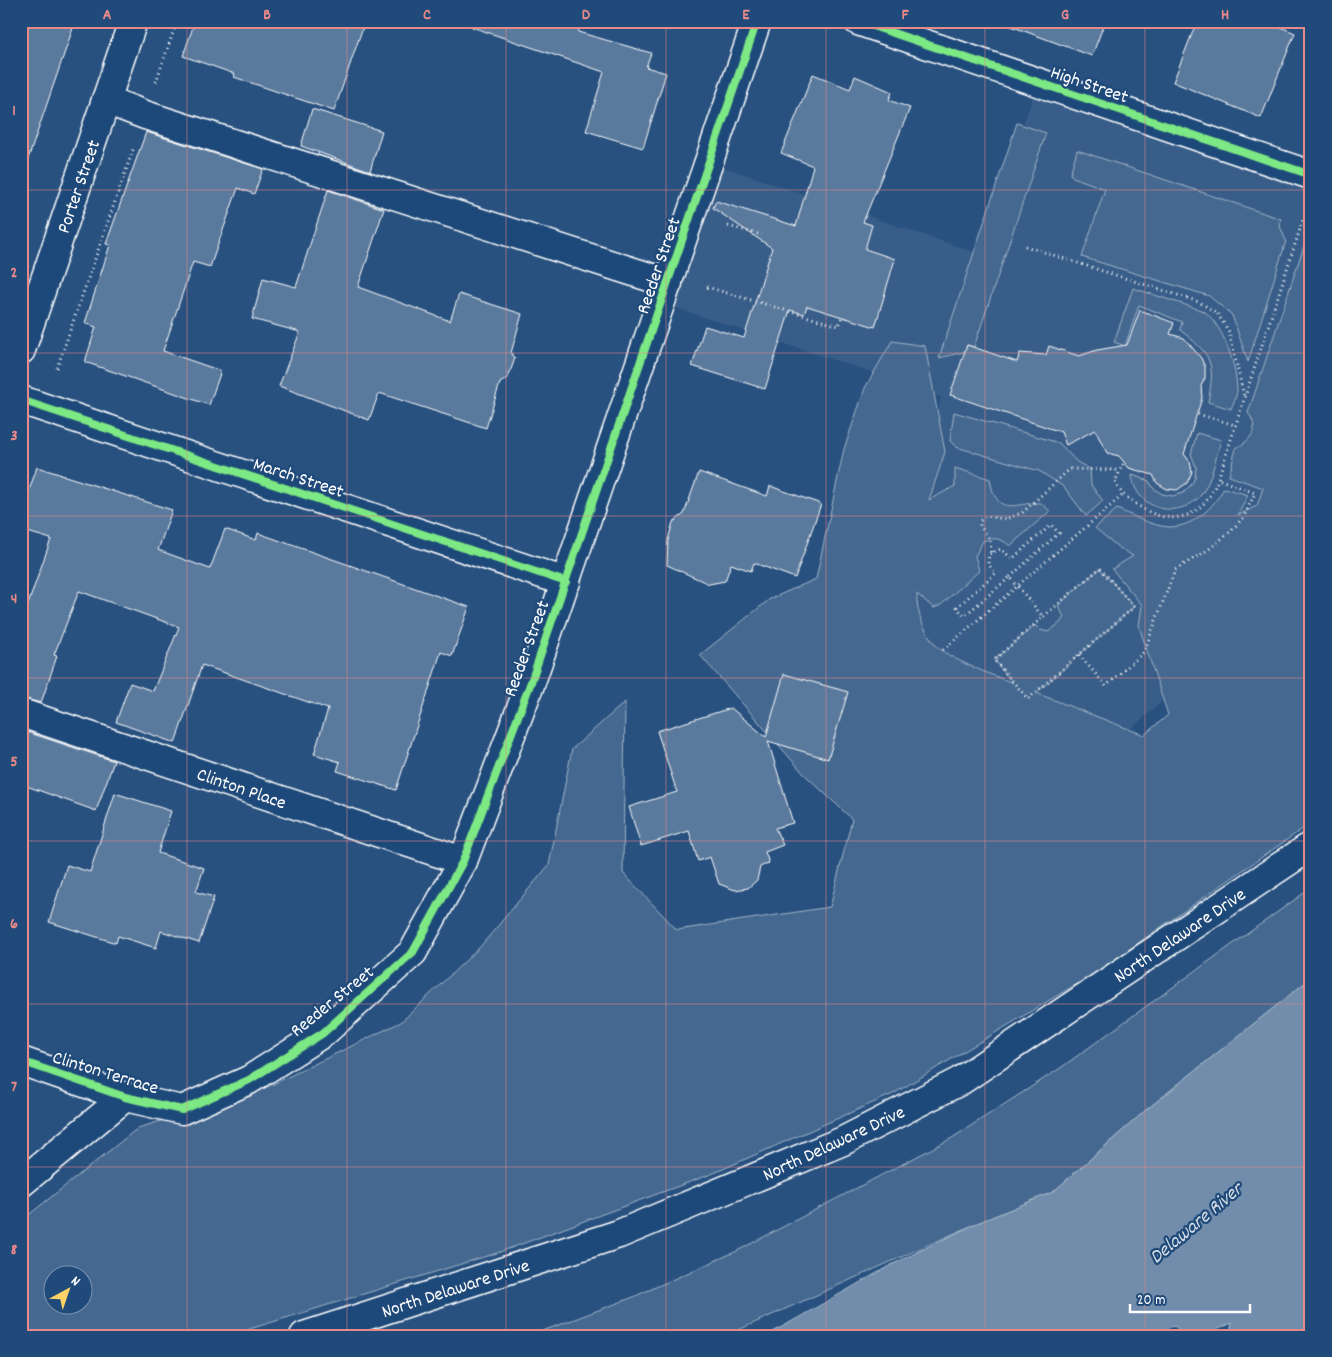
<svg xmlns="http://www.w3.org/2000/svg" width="1332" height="1357" font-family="Dekko,sans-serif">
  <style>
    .built { fill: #375d88 }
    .green { fill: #446890; stroke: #a2b4c8; fill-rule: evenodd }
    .water { fill: #718dab; stroke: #aabbcd }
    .building { fill: #5a7a9d; stroke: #fff }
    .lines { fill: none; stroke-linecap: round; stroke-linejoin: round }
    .minor-casing { stroke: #fff; stroke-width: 31 }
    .major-casing { stroke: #fff; stroke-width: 31 }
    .path { stroke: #fff; stroke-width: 3; stroke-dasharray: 1 4; stroke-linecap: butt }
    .minor { stroke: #1f4a7a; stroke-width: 28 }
    .major { stroke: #1f4a7a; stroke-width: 28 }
    .cycleway-casing { stroke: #1f4a7a; stroke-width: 11 }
    .cycleway { stroke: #7ce984; stroke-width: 8 }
    .grid { fill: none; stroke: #e88989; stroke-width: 1; stroke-opacity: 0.55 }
    .labels { text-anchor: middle; stroke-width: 4.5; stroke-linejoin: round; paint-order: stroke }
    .street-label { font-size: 19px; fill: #fff; stroke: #1f4a7a }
    .water-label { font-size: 20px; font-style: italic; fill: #d4dde6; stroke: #1f4a7a }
    .neatline { fill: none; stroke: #e88989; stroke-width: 2 }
    .grid-label { font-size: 16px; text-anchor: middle; font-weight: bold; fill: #e88989 }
  </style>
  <rect width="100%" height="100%" fill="#28517f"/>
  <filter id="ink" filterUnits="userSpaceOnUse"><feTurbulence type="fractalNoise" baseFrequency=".02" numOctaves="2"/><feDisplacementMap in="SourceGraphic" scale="10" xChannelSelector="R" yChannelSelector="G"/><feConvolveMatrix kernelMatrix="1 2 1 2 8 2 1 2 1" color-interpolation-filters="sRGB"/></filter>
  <g filter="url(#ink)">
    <!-- built -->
    <polygon class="built" points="1038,83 1311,175 1311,513 1168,696 1086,769 887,636 941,398 922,389 661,303 709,162 977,253"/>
    <!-- green -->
    <g class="green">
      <polygon points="1017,123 1046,133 974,347 967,345 964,352 939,358"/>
      <polygon points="1077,150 1281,219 1280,226 1286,241 1248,362 1232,315 1209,296 1082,257 1105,189 1073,177 1070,174"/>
      <path d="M1311,242V823L1095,973L893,1094L714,1173L500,1252L227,1336H21V1221L138,1128L261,1090L401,1022L480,947L549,865L572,749L625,702L623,873L677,930L830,907L852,819L804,774L700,655L770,599L816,579L844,449L865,388L892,341L925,346L945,452L929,500L955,486V468L990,479C997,519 1014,502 1041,503L1050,511L1010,546C1001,538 994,537 983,541L975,556L979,571L941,605L934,608L917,594C916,611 923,629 934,643C944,658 995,676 1013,683L994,660L1035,625L1040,630L1048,632L1060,623L1064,617L1058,605L1100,568L1134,607L1036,693L1144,735L1168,715L1139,626L1142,605L1112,569L1133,556L1118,547L1095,528L1117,509C1132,515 1151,526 1169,527C1194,527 1213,508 1224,488L1248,495L1238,515L1257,506L1263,488L1229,476L1236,448C1252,440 1260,428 1248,413L1305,243ZM52,1274H82V1304H52Z"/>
      <path d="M1133,288L1204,311C1224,327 1236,364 1237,390C1237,396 1233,403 1231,409L1208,402C1216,362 1211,354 1180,330L1182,322L1139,305L1125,346L1114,342Z"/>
      <polygon points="954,412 1059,443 1077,462 1090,469 1091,485 1103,501 1086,516 1064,487 1039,471 956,447 950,441"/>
      <path d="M1197,433L1221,440C1216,456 1212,481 1201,495C1179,521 1135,510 1132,475L1149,481L1153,488L1162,494L1173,496L1183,493L1192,484L1195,477L1196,467L1191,454Z"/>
      <polygon points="1311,888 1311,978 1146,1110 1053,1192 975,1224 725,1336 529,1336 631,1298 737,1251 952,1138 1059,1069"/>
    </g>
    <!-- water -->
    <polygon class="water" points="1311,978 1311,1336 1229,1336 1232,1323 1203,1336 1186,1336 1173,1325 1159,1336 766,1336 891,1265 975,1224 1053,1192 1146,1110"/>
    <!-- building -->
    <g class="building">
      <polygon points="21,21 72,21 70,27 73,28 26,165 21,165"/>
      <polygon points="195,21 365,21 334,111 234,77 235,74 183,56"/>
      <polygon points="473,21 582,21 578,32 651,53 646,67 666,73 643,148 586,131 604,72 472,27"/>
      <polygon points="1009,21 1105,21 1092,56 1008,25"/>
      <polygon points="1197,21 1266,21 1295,33 1261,118 1173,82"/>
      <polygon points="813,74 850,89 855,76 892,92 889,100 910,108 863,222 872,225 865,249 895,259 875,327 807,306 804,314 790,310 765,389 692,366 705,326 744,338 772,248 713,208 716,201 796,226 813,166 781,153"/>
      <polygon points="312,109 382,131 370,171 301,146"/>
      <polygon points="146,132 263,169 254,194 238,188 210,267 193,262 163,351 221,371 209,405 85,362 96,327 85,323 110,245 106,244"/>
      <polygon points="328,190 384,209 358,287 450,321 459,294 522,314 511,353 515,358 508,378 500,383 486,428 379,393 369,420 279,386 300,332 252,319 263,278 296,287"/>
      <polygon points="1140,310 1174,323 1170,334 1184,338 1201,358 1205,367 1205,378 1201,386 1202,398 1184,454 1190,462 1192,472 1187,483 1177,490 1167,489 1157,483 1153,475 1129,468 1119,456 1107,453 1095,430 1066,445 1061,432 950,395 967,345 1017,362 1020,353 1046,355 1049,346 1079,356 1097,350 1127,345"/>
      <polygon points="37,467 172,510 158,550 210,569 225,529 256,540 258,533 469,607 452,656 441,652 396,790 337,771 340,762 314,754 328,709 202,665 175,743 116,722 130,683 153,691 179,627 79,591 54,655 57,656 41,703 21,698 21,624 51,539 21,530 21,514"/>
      <polygon points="699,472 767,496 770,486 821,504 795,578 754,563 751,571 731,564 725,581 709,584 667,565 668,540 673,522 684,514"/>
      <polygon points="784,674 848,692 828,759 768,741 793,823 775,828 783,845 765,852 769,863 760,867 757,880 748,888 735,890 719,884 710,857 698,861 689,831 641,846 629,807 677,792 657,731 731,708 766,737"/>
      <polygon points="21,730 114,761 96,811 21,784"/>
      <polygon points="115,793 171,811 158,853 204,868 196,892 214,897 199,943 161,931 156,948 118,936 116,943 49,922 67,865 90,872"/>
    </g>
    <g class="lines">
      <!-- minor casing -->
      <g class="minor-casing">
        <g id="minor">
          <polyline points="858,21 1311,175"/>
          <polyline points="106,100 145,115 668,283"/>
          <polyline points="21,350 133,21"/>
          <polyline points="21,400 566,582"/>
          <polyline points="21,713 463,861"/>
          <polyline points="21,1061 125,1097 182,1110 249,1080 323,1033 413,952 463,861 531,682 757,21"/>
          <polyline points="21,1183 125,1097"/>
        </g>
      </g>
      <!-- major casing -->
      <g class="major-casing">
        <polyline id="major" points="304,1336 619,1234 843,1141 960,1081 1311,846"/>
      </g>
      <!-- path -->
      <g class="path">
        <polyline points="156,82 177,21"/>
        <polyline points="728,226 762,235"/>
        <polyline points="1025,246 1199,302 1217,313 1229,332 1244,396"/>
        <polyline points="707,287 839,326 842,316"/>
        <polyline points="57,368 134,147"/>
        <polyline points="1198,414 1235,425"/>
        <path d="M1123,464L1115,482C1120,493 1126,497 1136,504C1170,529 1204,519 1218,479L1303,220"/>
        <polyline points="991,552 990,539 980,526 980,521 986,516 1005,519 1022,513 1070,469 1119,470"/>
        <polyline points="1010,577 1059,533 1051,525 1012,559 1001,549 989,554 988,564 996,573 957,607 964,616 1010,577 1043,617 1100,568 1134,607 1028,699 994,660 1043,617"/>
        <polyline points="943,650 1123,495"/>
        <polyline points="1079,655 1106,686 1144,652 1175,570 1209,549 1230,532 1243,518 1255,493 1218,479"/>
      </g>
      <!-- minor -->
      <use href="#minor" class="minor"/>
      <!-- major -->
      <use href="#major" class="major"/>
      <!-- cycleway casing -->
      <g class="cycleway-casing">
        <g id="cycleway">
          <polyline points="858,21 1311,175"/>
          <polyline points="21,400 566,582"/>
          <polyline points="21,1061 125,1097 182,1110 249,1080 323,1033 413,952 463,861 531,682 757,21"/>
        </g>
      </g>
      <!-- cycleway -->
      <use href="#cycleway" class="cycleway"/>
    </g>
  </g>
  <!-- grid -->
  <path class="grid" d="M187,21V1336M347,21V1336M506,21V1336M666,21V1336M826,21V1336M985,21V1336M1145,21V1336M21,190H1311M21,353H1311M21,516H1311M21,678H1311M21,841H1311M21,1004H1311M21,1167H1311"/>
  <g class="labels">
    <!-- street labels -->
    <g class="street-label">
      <text transform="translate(1090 83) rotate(19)" y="7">High Street</text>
      <text transform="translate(77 186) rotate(-71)" y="7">Porter Street</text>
      <text transform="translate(657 265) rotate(-71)" y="7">Reeder Street</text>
      <text transform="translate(299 476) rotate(18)" y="7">March Street</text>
      <text transform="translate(525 648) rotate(-70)" y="7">Reeder Street</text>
      <text transform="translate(242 787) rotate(19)" y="7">Clinton Place</text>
      <text transform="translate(1179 934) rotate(-34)" y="7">North Delaware Drive</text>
      <text transform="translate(331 1000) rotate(-39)" y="7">Reeder Street</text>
      <text transform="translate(106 1071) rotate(17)" y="7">Clinton Terrace</text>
      <text transform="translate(833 1142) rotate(-25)" y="7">North Delaware Drive</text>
      <text transform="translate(455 1287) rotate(-18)" y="7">North Delaware Drive</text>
    </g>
    <!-- water labels -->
    <g class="water-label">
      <text transform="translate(1195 1222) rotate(-40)" y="7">Delaware River</text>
    </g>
  </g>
  <!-- margin -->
  <rect width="1332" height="1357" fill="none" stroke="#1f4a7a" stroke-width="55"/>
  <!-- north arrow -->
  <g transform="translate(68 1290) rotate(40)"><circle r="24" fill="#1f4a7a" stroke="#7992af"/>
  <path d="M0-4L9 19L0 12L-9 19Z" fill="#ffd166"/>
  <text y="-8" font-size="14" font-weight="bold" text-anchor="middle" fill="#ffffff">N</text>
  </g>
  <!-- scale -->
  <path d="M1130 1304v8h120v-8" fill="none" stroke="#ffffff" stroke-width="2.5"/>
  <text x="1137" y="1304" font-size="15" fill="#ffffff" stroke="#1f4a7a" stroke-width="4" paint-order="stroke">20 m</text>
  <rect x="28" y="28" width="1276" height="1302" class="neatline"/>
  <g class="grid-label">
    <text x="107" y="19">A</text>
    <text x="267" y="19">B</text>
    <text x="427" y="19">C</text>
    <text x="586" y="19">D</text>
    <text x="746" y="19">E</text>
    <text x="905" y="19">F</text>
    <text x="1065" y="19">G</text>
    <text x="1225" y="19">H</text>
    <text x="14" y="115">1</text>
    <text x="14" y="277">2</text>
    <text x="14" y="440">3</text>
    <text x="14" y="603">4</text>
    <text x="14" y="766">5</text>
    <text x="14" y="928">6</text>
    <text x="14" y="1091">7</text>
    <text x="14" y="1254">8</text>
  </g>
</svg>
